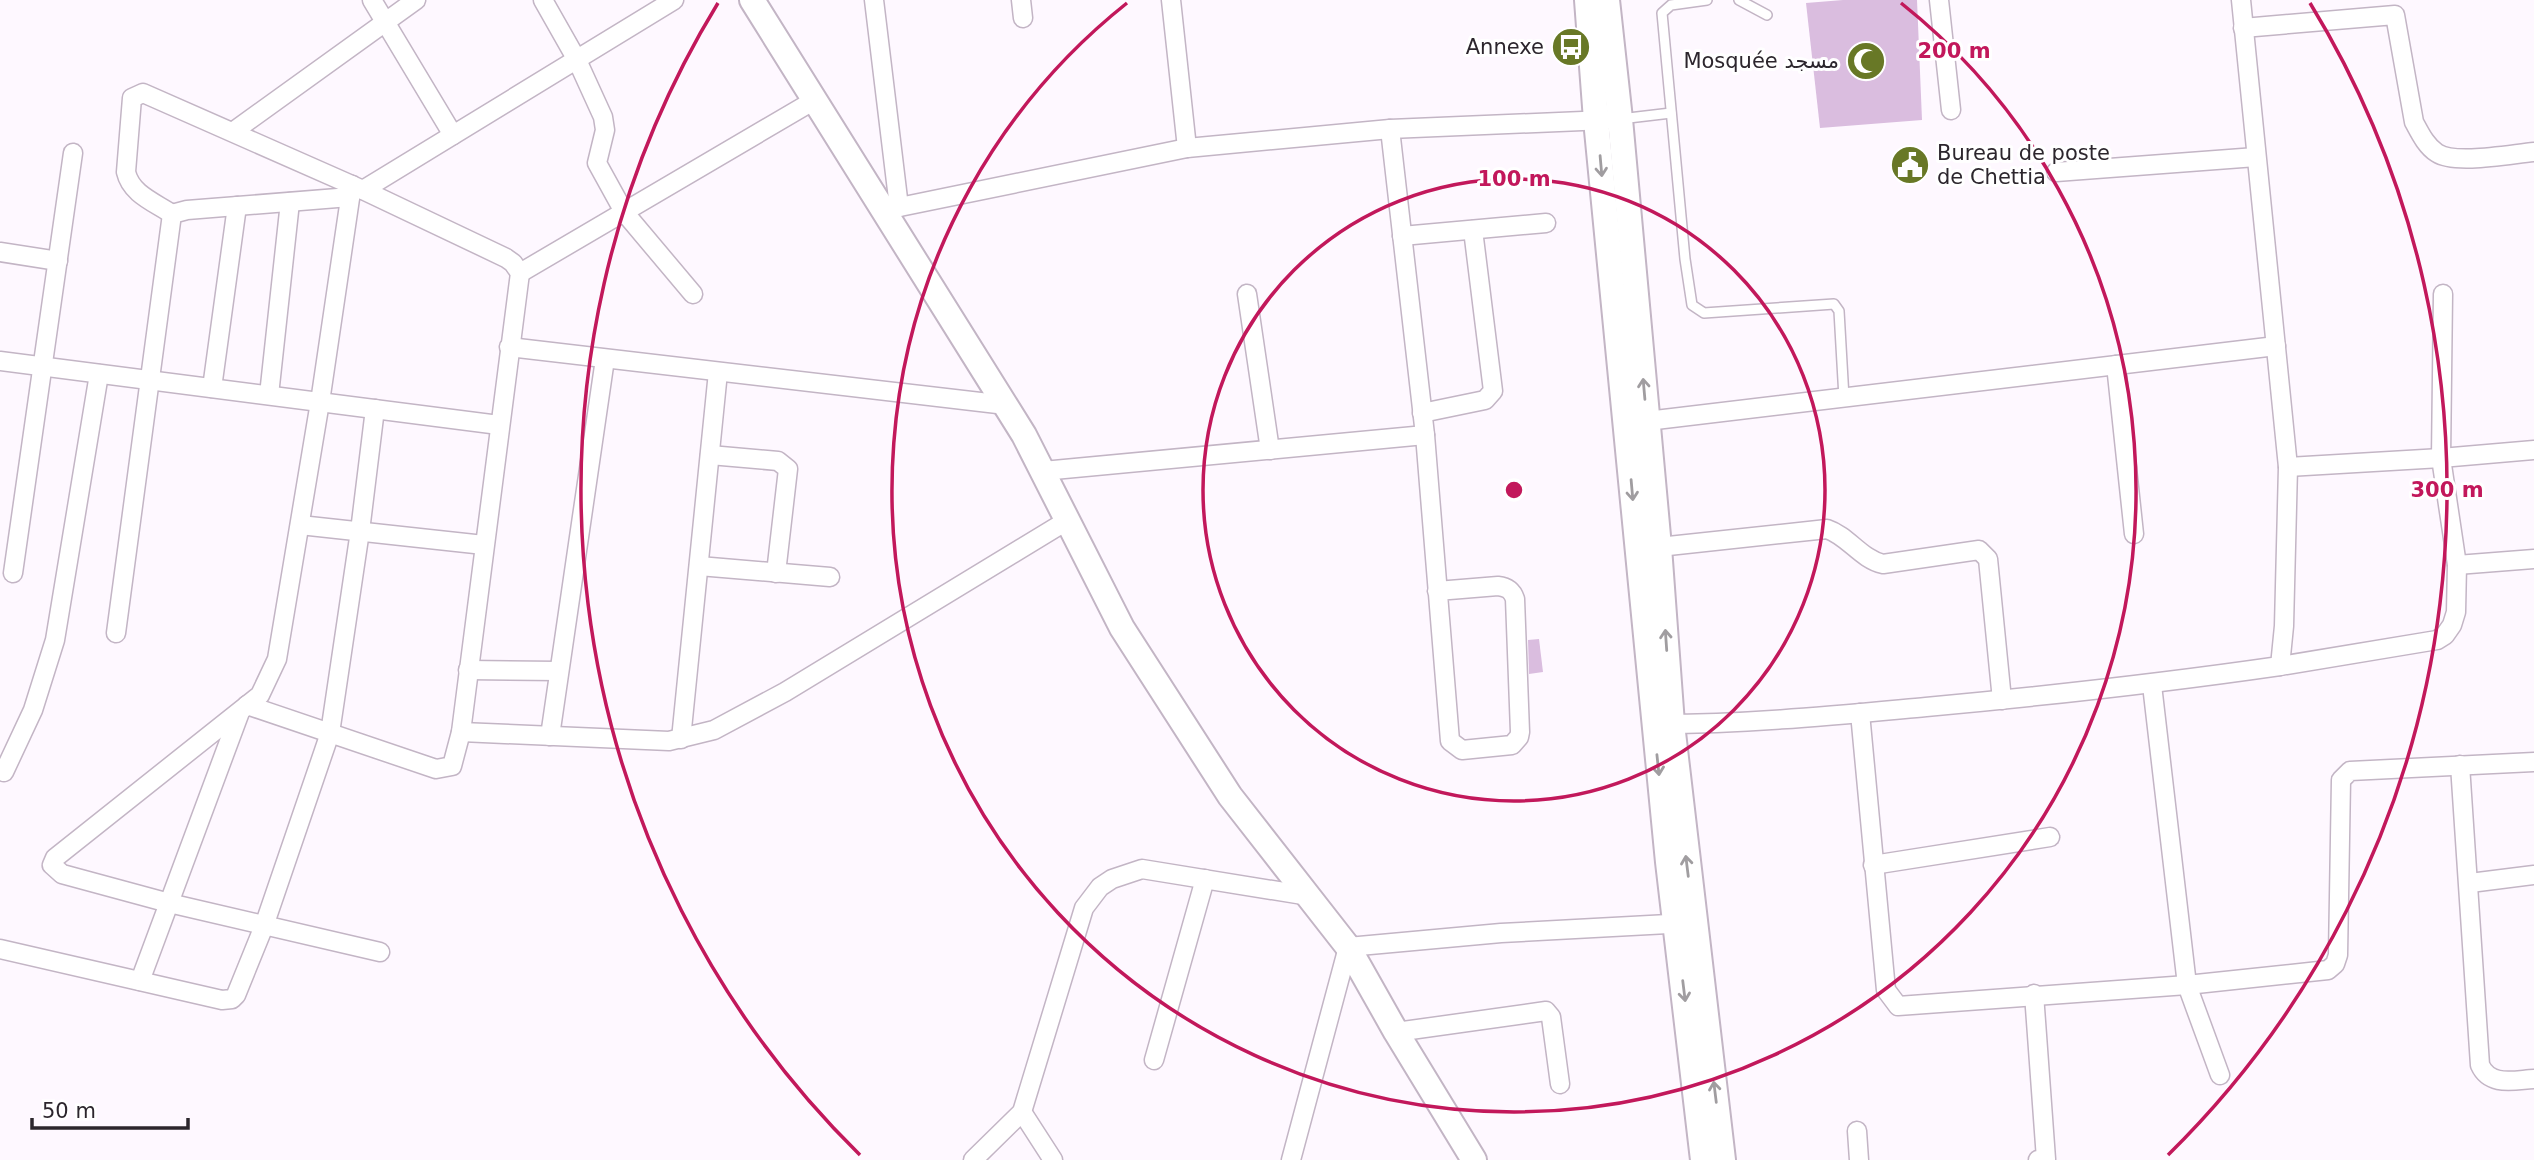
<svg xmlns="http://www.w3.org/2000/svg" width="2534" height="1160" font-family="'DejaVu Sans',Vazirmatn,sans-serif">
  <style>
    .building { fill: #dabddf }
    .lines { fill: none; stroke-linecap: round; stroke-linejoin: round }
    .service-casing { stroke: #c3b5c5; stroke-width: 12 }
    .minor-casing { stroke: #c3b5c5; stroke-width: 21 }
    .secondary-casing { stroke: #c3b5c5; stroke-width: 28 }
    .service { stroke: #fff; stroke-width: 9 }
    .minor { stroke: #fff; stroke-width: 18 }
    .secondary { stroke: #fff; stroke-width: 24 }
    .oneway { stroke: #a09da0 }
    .ring { fill: none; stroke: #c2185b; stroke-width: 3.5 }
    .labels { text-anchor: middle; stroke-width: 6; stroke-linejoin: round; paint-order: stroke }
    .poi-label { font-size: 21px; fill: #2c262d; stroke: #fff; text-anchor: end }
    .centre { fill: #c2185b; stroke: #fff; stroke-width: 3.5 }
    .ring-label { font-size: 21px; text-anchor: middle; font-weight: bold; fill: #c2185b; stroke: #fff; stroke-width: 6; stroke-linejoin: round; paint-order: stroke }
  </style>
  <rect width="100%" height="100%" fill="#fef8ff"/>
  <!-- building -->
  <g class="building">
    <polygon points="1843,0 1917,0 1922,120 1820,128 1806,3"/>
    <polygon points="1539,639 1543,672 1529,674 1528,640"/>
  </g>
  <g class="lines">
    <!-- service casing -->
    <g class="service-casing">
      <g id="service">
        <polyline points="1707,0 1671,5 1662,13 1685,259 1692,305 1704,313 1834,304 1839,311 1844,398"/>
        <polyline points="1739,0 1767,15"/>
        <polyline points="1620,119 1671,113"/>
      </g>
    </g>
    <!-- minor casing -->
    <g class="minor-casing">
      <g id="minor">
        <polyline points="372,0 453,135"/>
        <polyline points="543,0 577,60 603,117 605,130 597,163 624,212 693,294"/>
        <polyline points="874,0 899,207"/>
        <polyline points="1021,0 1023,18"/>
        <polyline points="1171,0 1187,148"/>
        <polyline points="1939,0 1951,110"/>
        <path d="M2243,28L2395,15L2414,122C2420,133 2426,146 2437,153C2455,165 2511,154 2534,152"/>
        <path d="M1390,129L1425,435L1450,741L1462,750L1512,745L1519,737L1520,732L1515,599C1512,590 1507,587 1498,586L1437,591"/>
        <polyline points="234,131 416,0"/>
        <polyline points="2056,172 2256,157"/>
        <polyline points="352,185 320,402 277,659 260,695 55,858 52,865 62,874 169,903 380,952"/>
        <polyline points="885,210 1187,148 1390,129 1606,120"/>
        <path d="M172,214C154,202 131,194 126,172L132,98L143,93L363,190L674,0"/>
        <polyline points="1402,236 1546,223"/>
        <polyline points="0,252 58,261"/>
        <polyline points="520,273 813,101"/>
        <polyline points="1247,294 1270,450"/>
        <polyline points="509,347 1006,405"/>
        <polyline points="0,361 499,425"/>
        <polyline points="2116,365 2134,534"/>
        <polyline points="212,388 237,206"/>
        <polyline points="269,395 290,202"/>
        <polyline points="1422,413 1485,400 1493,391 1473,230"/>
        <polyline points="1647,421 2276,346"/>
        <polyline points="710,455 778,461 788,469 776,573"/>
        <polyline points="2288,467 2441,458 2534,450"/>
        <polyline points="1043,471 1425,435"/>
        <polyline points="300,525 484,545"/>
        <path d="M1659,547L1827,529C1848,536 1861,559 1883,564L1979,550L1988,559L2002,700"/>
        <polyline points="2457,565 2534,559"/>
        <polyline points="699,566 830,577"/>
        <polyline points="13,573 73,153"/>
        <polyline points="116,633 172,214 187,210 350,197"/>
        <polyline points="2280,666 2437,640 2445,635 2452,625 2456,612 2457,565 2441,458 2443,294"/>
        <polyline points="468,670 559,671"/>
        <polyline points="2152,685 2187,985 2220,1075"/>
        <polyline points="247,705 436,769 452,766 461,732 520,273 513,263 506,258 363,190"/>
        <polyline points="1860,713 1886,990 1898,1006 2187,985 2328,970 2335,964 2338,955 2341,780 2350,771 2534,762"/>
        <path d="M1660,724C1749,724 1838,715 1926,707C2045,696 2162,683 2280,666L2284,626L2288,467L2241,0"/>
        <polyline points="461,732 669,741 714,730 785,692 1068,520"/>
        <polyline points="550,736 605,359"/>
        <polyline points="681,739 718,372"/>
        <path d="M2460,765L2480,1065C2490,1087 2514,1080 2534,1079"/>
        <polyline points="4,772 33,710 55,640 99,374"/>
        <polyline points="1873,865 2050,837"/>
        <polyline points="2470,883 2534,875"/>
        <polyline points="0,949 222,1000 232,999 236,995 264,926 330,733 360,531 375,409"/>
        <polyline points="140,981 240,712"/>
        <polyline points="2034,994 2046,1159 2038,1160"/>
        <polyline points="1396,1032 1546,1011 1551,1017 1560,1084"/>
        <polyline points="1154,1060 1205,879"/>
        <polyline points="1022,1112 1053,1160"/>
        <polyline points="1857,1131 1859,1160"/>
        <polyline points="973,1160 1022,1112 1084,908 1100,887 1112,879 1142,869 1309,896"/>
        <polyline points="1291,1160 1348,947 1501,933 1687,923"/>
      </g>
    </g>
    <!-- secondary casing -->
    <g class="secondary-casing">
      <g id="secondary">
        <polyline points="752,0 1024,435 1122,628 1230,796 1348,947 1396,1032 1474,1160"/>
        <polyline points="1587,0 1596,120 1668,862 1703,1160"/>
        <polyline points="1607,0 1620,119 1659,547 1672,724 1723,1160"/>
      </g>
    </g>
    <!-- service -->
    <use href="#service" class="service"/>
    <!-- minor -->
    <use href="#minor" class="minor"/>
    <!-- secondary -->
    <use href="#secondary" class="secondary"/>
  </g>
  <!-- one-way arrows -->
  <defs><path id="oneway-shaft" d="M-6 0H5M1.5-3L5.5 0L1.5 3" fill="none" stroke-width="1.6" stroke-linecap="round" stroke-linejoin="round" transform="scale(1.75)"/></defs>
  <g class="oneway">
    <use href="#oneway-shaft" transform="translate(1601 166) rotate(85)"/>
    <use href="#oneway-shaft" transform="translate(1644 389) rotate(-95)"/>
    <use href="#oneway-shaft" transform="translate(1632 490) rotate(85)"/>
    <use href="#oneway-shaft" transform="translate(1666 640) rotate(-94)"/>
    <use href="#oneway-shaft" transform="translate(1658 765) rotate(84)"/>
    <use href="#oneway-shaft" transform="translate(1687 866) rotate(-97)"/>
    <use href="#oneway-shaft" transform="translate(1684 991) rotate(83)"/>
    <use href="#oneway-shaft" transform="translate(1715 1092) rotate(-97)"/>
  </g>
  <!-- distance rings -->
  <g class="ring">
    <circle cx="1514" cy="490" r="311"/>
    <path d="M1901 3A622 622 0 1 1 1127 3"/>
    <path d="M860 1155A933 933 0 0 1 718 3M2310 3A933 933 0 0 1 2168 1155"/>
  </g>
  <!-- icons -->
  <defs>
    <g id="bus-disc" transform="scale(2.0125)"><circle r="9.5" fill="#687826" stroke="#fff"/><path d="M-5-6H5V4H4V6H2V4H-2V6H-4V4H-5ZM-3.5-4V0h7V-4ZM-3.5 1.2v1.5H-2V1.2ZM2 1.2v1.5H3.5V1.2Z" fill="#fff"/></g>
    <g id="mosque-disc" transform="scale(2.0125)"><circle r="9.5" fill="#687826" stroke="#fff"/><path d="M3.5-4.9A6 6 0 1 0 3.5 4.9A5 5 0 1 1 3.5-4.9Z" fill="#fff"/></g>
    <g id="civic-disc" transform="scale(2.0125)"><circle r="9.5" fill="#687826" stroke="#fff"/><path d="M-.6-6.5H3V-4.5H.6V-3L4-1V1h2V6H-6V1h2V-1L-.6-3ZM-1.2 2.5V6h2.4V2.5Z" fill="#fff"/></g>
  </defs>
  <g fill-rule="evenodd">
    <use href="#bus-disc" x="1571" y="47"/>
    <use href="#mosque-disc" x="1866" y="61"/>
    <use href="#civic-disc" x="1910" y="165"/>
  </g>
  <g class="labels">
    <!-- poi labels -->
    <g class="poi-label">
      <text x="1544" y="54">Annexe</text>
      <text x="1839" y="68">Mosquée مسجد</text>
      <text x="1937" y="160" text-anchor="start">Bureau de poste<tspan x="1937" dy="24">de Chettia</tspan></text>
    </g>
  </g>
  <circle cx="1514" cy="490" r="10" class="centre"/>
  <g class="ring-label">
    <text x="1954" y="58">200 m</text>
    <text x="1514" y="186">100 m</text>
    <text x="2447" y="497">300 m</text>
  </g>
  <!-- scale -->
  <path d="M32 1118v10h156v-10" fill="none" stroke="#2c262d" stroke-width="3.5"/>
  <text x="42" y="1118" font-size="21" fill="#2c262d" stroke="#ffffff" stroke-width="5" paint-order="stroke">50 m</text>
</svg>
